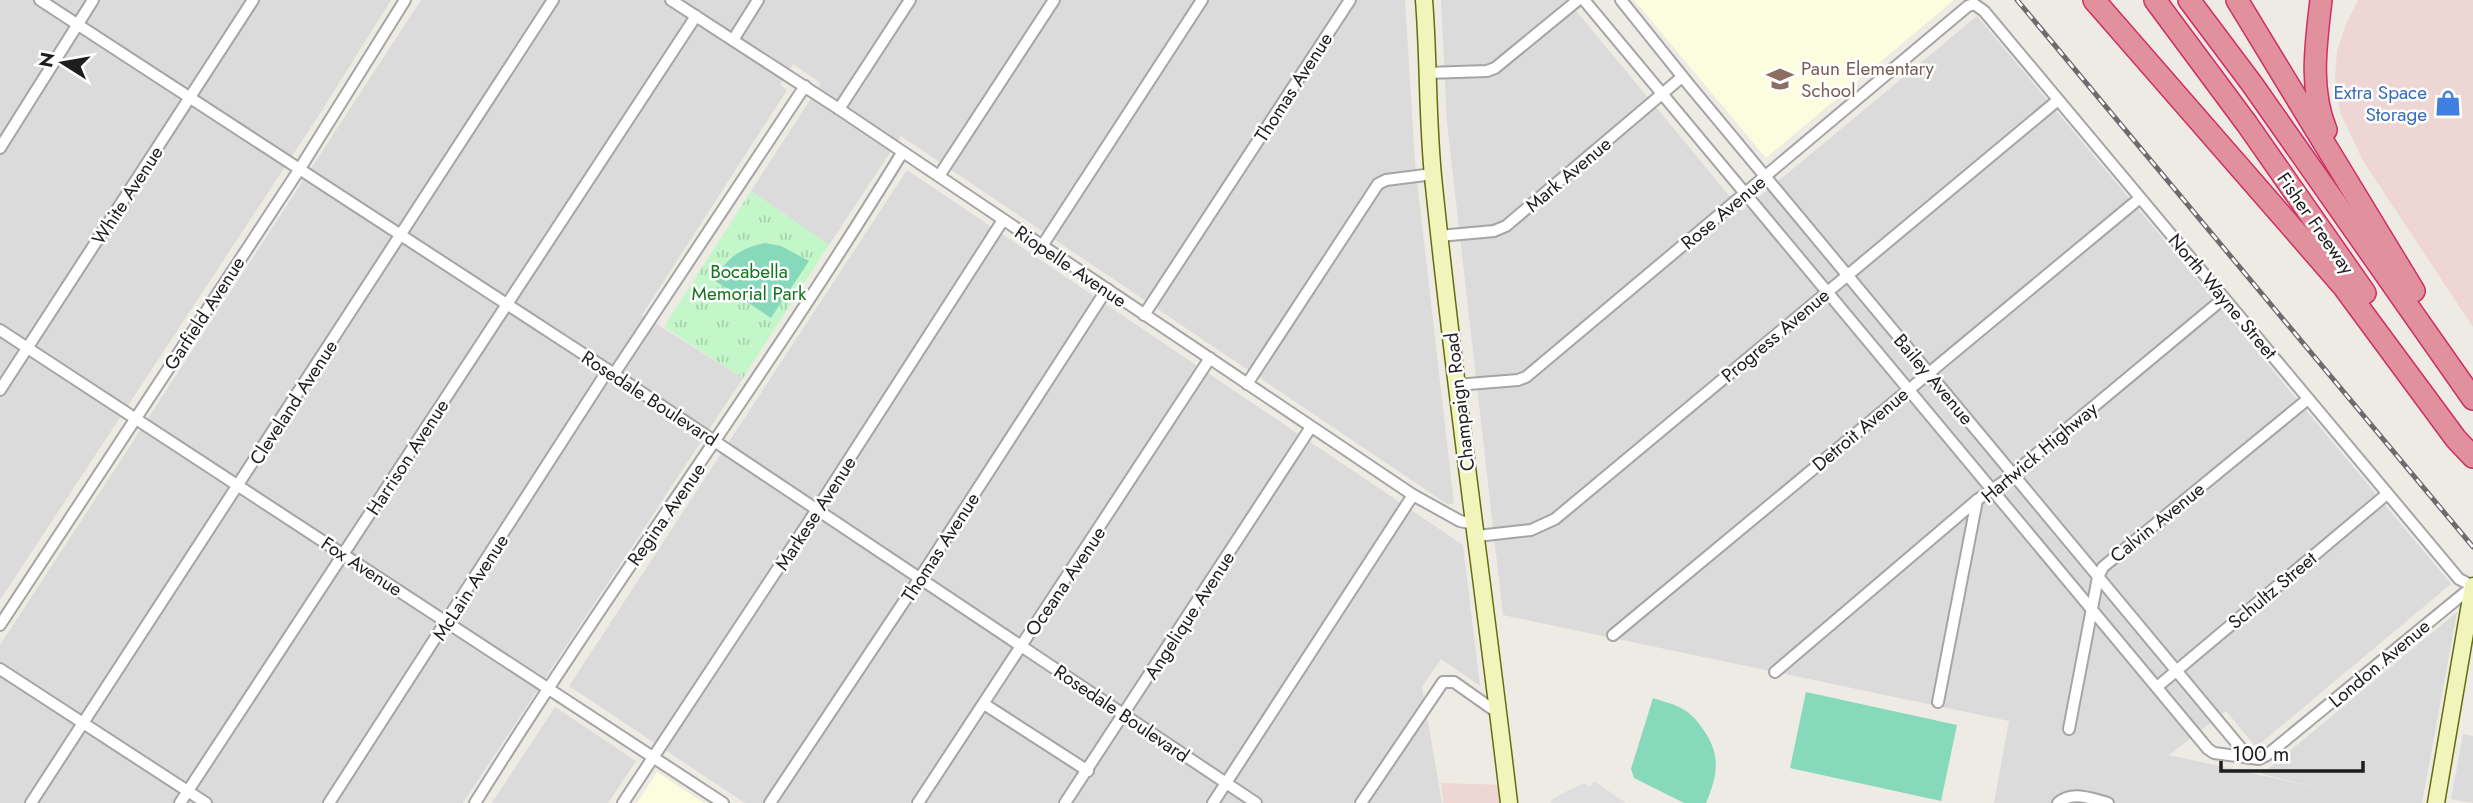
<svg xmlns="http://www.w3.org/2000/svg" width="2473" height="803" font-family="Jost,sans-serif">
  <style>
    .residential { fill: #dcdbdb }
    .commercial { fill: #eed6d4 }
    .education { fill: #fcfdde }
    .park { fill: url(#park-tufts) }
    .pitch { fill: #87d9bb }
    .parking { fill: #dedede }
    .lines { fill: none; stroke-linecap: round; stroke-linejoin: round }
    .street-casing { stroke: #a5a5a5; stroke-width: 14 }
    .secondary-casing { stroke: #616e0b; stroke-width: 19 }
    .highway-casing { stroke: #cf2f62; stroke-width: 24 }
    .street { stroke: #fff; stroke-width: 10 }
    .secondary { stroke: #f1f5bb; stroke-width: 16 }
    .highway { stroke: #e1909d; stroke-width: 21 }
    .rail-casing { stroke: #6c6c6c; stroke-width: 5 }
    .rail { stroke: #fff; stroke-width: 2.5; stroke-dasharray: 8; stroke-linecap: butt }
    .labels { text-anchor: middle; stroke-width: 5; stroke-linejoin: round; paint-order: stroke }
    .education-label { font-size: 19px; fill: #785e54; stroke: #fff; text-anchor: start }
    .street-label { font-size: 19px; fill: #1e1e1e; stroke: #fff }
    .shop-label { font-size: 19px; fill: #366cbe; stroke: #fff; text-anchor: end }
    .park-label { font-size: 19px; fill: #12751c; stroke: #fff }
  </style>
  <defs>
    <pattern id="park-tufts" width="24" height="20" patternUnits="userSpaceOnUse" patternTransform="scale(1.75)"><rect width="24" height="20" fill="#c3f6c9"/><path d="M3 7l-1-3M5 7V3M7 7l1-3M15 17l-1-3M17 17v-4M19 17l1-3" fill="none" stroke="#a7d2ac"/></pattern>
  </defs>
  <rect width="100%" height="100%" fill="#eeebe4"/>
  <!-- residential -->
  <g class="residential">
    <polygon points="0,0 391,0 321,112 0,600"/>
    <polygon points="421,0 1405,0 1415,163 1454,504 1447,504 901,136 829,245 751,191 821,83 793,64 780,85 787,90 642,315 743,378 463,803 0,803 0,645"/>
    <polygon points="1441,0 1567,0 1742,211 1977,16 2451,584 2256,747 2226,711 2169,755 2324,789 2262,774 2457,612 2422,803 1994,803 2009,721 1503,615 1447,123"/>
    <polygon points="907,170 1463,545 1480,686 1441,659 1422,687 1442,803 745,803 569,686"/>
    <polygon points="555,707 636,761 608,803 492,803"/>
    <polygon points="2463,734 2473,736 2473,803 2451,799"/>
  </g>
  <!-- commercial -->
  <g class="commercial">
    <polygon points="2358,0 2473,0 2473,327 2363,161 2340,112 2335,79 2337,51 2346,24"/>
    <polygon points="1441,783 1507,785 1509,803 1443,803"/>
  </g>
  <!-- education -->
  <g class="education">
    <polygon points="1634,0 1954,0 1766,158"/>
    <polygon points="657,772 704,803 637,803"/>
  </g>
  <!-- park -->
  <polygon class="park" points="751,191 829,245 743,378 664,327"/>
  <!-- pitch -->
  <g class="pitch">
    <path d="M765,243L781,246L809,261L771,318L714,280C727,258 740,248 765,243Z"/>
    <polygon points="1806,692 1957,725 1941,801 1790,768"/>
    <path d="M1653,698C1661,701 1671,703 1679,707C1688,711 1695,718 1700,725C1721,752 1719,773 1706,803H1684L1634,778L1631,769Z"/>
  </g>
  <!-- parking -->
  <polygon class="parking" points="1594,781 1626,803 1550,803 1554,798 1571,789 1584,783 1590,787"/>
  <g class="lines">
    <!-- street casing -->
    <g class="street-casing">
      <g id="street">
        <polyline points="40,0 608,370 1256,803"/>
        <polyline points="671,0 839,109 1413,495 1460,521 1474,524"/>
        <polyline points="1584,0 2208,749 2214,753 2259,759 2267,755 2473,586"/>
        <polyline points="1621,0 1690,86 2249,758"/>
        <polyline points="733,40 758,0"/>
        <polyline points="1427,73 1487,71 1495,68 1578,0"/>
        <polyline points="839,109 910,0"/>
        <polyline points="0,148 93,0"/>
        <polyline points="939,176 1054,0"/>
        <polyline points="1439,236 1494,231 1506,226 1682,77"/>
        <polyline points="1042,246 1202,0"/>
        <polyline points="1144,315 1350,0"/>
        <polyline points="0,330 723,803"/>
        <polyline points="614,374 805,86"/>
        <polyline points="1247,384 1378,184 1386,180 1433,174"/>
        <polyline points="1456,385 1518,380 1526,377 1968,6 1974,4 1984,11 2459,579 2473,586"/>
        <polyline points="0,390 253,0"/>
        <polyline points="1477,536 1531,530 1555,519 2058,100"/>
        <polyline points="0,625 299,170 405,0"/>
        <polyline points="1613,635 2140,198"/>
        <polyline points="0,669 206,803"/>
        <polyline points="1775,672 1977,500"/>
        <polyline points="2157,687 2387,494"/>
        <polyline points="1938,702 1977,500 2003,482 2224,298"/>
        <polyline points="984,704 1088,771"/>
        <polyline points="2069,729 2098,577 2103,567 2308,399"/>
        <polyline points="31,803 553,0"/>
        <polyline points="180,803 696,16"/>
        <polyline points="329,803 608,370"/>
        <path d="M475,803C612,583 767,374 902,153"/>
        <polyline points="623,803 810,520 1003,220"/>
        <polyline points="770,803 929,564 1107,289"/>
        <polyline points="918,803 1210,358"/>
        <polyline points="1065,803 1311,427"/>
        <polyline points="1213,803 1413,495"/>
        <polyline points="1361,803 1443,682 1454,682 1498,713"/>
        <path d="M2058,803C2072,790 2092,799 2108,803"/>
      </g>
    </g>
    <!-- secondary casing -->
    <g class="secondary-casing">
      <g id="secondary">
        <path d="M1424,0C1429,62 1427,124 1434,186C1455,392 1485,597 1509,803"/>
        <polyline points="2436,803 2473,586"/>
      </g>
    </g>
    <!-- highway casing -->
    <g class="highway-casing">
      <g id="highway">
        <polyline points="2094,0 2343,286 2456,439 2473,457"/>
        <polyline points="2155,0 2247,124 2365,293"/>
        <polyline points="2189,0 2252,84 2473,399"/>
        <polyline points="2237,0 2414,291"/>
        <path d="M2321,0C2316,44 2309,88 2326,130"/>
      </g>
    </g>
    <!-- street -->
    <use href="#street" class="street"/>
    <!-- secondary -->
    <use href="#secondary" class="secondary"/>
    <!-- highway -->
    <use href="#highway" class="highway"/>
    <!-- rail casing -->
    <g class="rail-casing">
      <polyline id="rail" points="2017,0 2473,547"/>
    </g>
    <!-- rail -->
    <use href="#rail" class="rail"/>
  </g>
  <!-- icons -->
  <defs>
    <g id="school-bare" transform="scale(2.1)"><path d="M0-5L7-2L0 1L-7-2ZM-4 1L0 2.5L4 1V4Q0 6-4 4Z" fill="#8d6e63" stroke="#fff" stroke-width="2.5" paint-order="stroke"/></g>
    <g id="shop-bare" transform="scale(2.1)"><path d="M-5-2.5h2.3a2.7 3.5 0 0 1 5.4 0H5L5.5 6h-11ZM-1.5-2.5h3a1.5 2.3 0 0 0-3 0Z" fill="#3f7fe0" stroke="#fff" stroke-width="2.5" paint-order="stroke"/></g>
  </defs>
  <g fill-rule="evenodd">
    <use href="#school-bare" x="1780" y="79"/>
    <use href="#shop-bare" x="2448" y="103"/>
  </g>
  <g class="labels">
    <!-- education labels -->
    <g class="education-label">
      <text x="1801" y="75">Paun Elementary<tspan x="1801" dy="22">School</tspan></text>
    </g>
    <!-- street labels -->
    <g class="street-label">
      <text transform="translate(1293 87) rotate(-57)" y="7">Thomas Avenue</text>
      <text transform="translate(1568 174) rotate(-40)" y="7">Mark Avenue</text>
      <text transform="translate(127 195) rotate(-57)" y="7">White Avenue</text>
      <text transform="translate(1723 212) rotate(-40)" y="7">Rose Avenue</text>
      <text transform="translate(2316 223) rotate(55)" y="7">Fisher Freeway</text>
      <text transform="translate(1071 266) rotate(34)" y="7">Riopelle Avenue</text>
      <text transform="translate(2223 296) rotate(50)" y="7">North Wayne Street</text>
      <text transform="translate(204 313) rotate(-57)" y="7">Garfield Avenue</text>
      <text transform="translate(1775 335) rotate(-40)" y="7">Progress Avenue</text>
      <text transform="translate(1934 379) rotate(50)" y="7">Bailey Avenue</text>
      <text transform="translate(650 398) rotate(33)" y="7">Rosedale Boulevard</text>
      <text transform="translate(293 402) rotate(-57)" y="7">Cleveland Avenue</text>
      <text transform="translate(1459 402) rotate(-97)" y="7">Champaign Road</text>
      <text transform="translate(1860 429) rotate(-40)" y="7">Detroit Avenue</text>
      <text transform="translate(2039 452) rotate(-40)" y="7">Hartwick Highway</text>
      <text transform="translate(407 457) rotate(-57)" y="7">Harrison Avenue</text>
      <text transform="translate(815 513) rotate(-57)" y="7">Markese Avenue</text>
      <text transform="translate(666 514) rotate(-55)" y="7">Regina Avenue</text>
      <text transform="translate(2157 522) rotate(-39)" y="7">Calvin Avenue</text>
      <text transform="translate(940 547) rotate(-57)" y="7">Thomas Avenue</text>
      <text transform="translate(362 566) rotate(33)" y="7">Fox Avenue</text>
      <text transform="translate(1065 581) rotate(-56)" y="7">Oceana Avenue</text>
      <text transform="translate(470 587) rotate(-57)" y="7">McLain Avenue</text>
      <text transform="translate(2272 590) rotate(-40)" y="7">Schultz Street</text>
      <text transform="translate(1189 615) rotate(-57)" y="7">Angelique Avenue</text>
      <text transform="translate(2379 663) rotate(-40)" y="7">London Avenue</text>
      <text transform="translate(1122 713) rotate(34)" y="7">Rosedale Boulevard</text>
    </g>
    <!-- shop labels -->
    <g class="shop-label">
      <text x="2427" y="99">Extra Space<tspan x="2427" dy="22">Storage</tspan></text>
    </g>
    <!-- park labels -->
    <g class="park-label">
      <text x="749" y="278">Bocabella<tspan x="749" dy="22">Memorial Park</tspan></text>
    </g>
  </g>
  <!-- north arrow -->
  <g transform="translate(63 63) rotate(281)" stroke="#ffffff" stroke-width="5" paint-order="stroke">
  <path d="M0-5L12 26L0 18L-12 26Z" fill="#1e1e1e"/>
  <text y="-10" font-size="19" font-weight="bold" text-anchor="middle" fill="#1e1e1e">N</text>
  </g>
  <!-- scale -->
  <path d="M2221 761v10h142v-10" fill="none" stroke="#1e1e1e" stroke-width="3.5"/>
  <text x="2232" y="761" font-size="21" fill="#1e1e1e" stroke="#ffffff" stroke-width="5" paint-order="stroke">100 m</text>
</svg>
